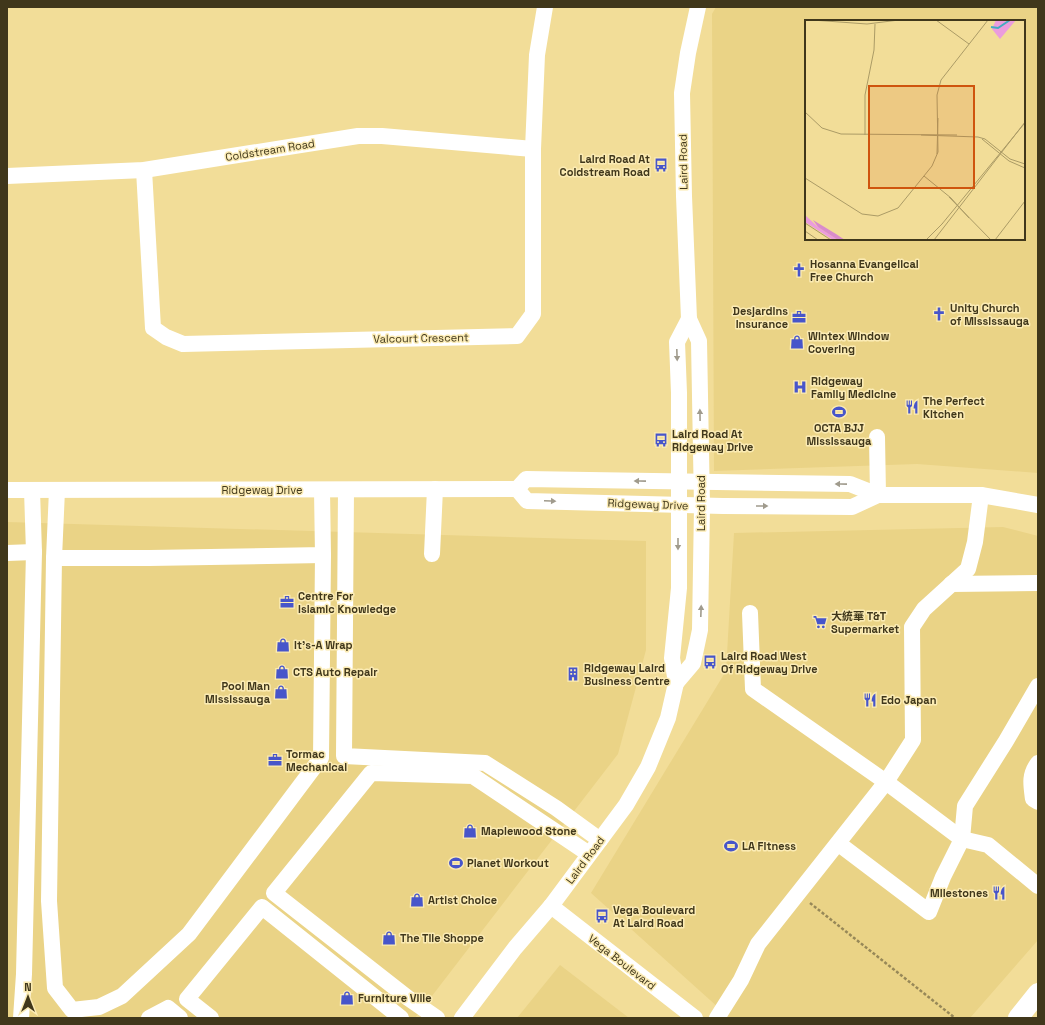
<svg xmlns="http://www.w3.org/2000/svg" width="1045" height="1025" font-family="'Space Grotesk','Noto Sans SC',sans-serif">
  <style>
    .built { fill: #ead386; fill-rule: evenodd }
    .lines { fill: none; stroke-linecap: round; stroke-linejoin: round }
    .path { stroke: #978858; stroke-width: 2.5; stroke-dasharray: 3 2; stroke-linecap: butt }
    .minor { stroke: #fff; stroke-width: 16 }
    .major { stroke: #fff; stroke-width: 20 }
    .oneway { fill: #a09b8d }
    .labels { text-anchor: middle; stroke-width: 3; stroke-linejoin: round; paint-order: stroke }
    .street-label { font-size: 11px; fill: #40371b; stroke: #fbebb4 }
    .poi-label { font-size: 11px; font-weight: bold; fill: #40371b; stroke: #fbebb4; text-anchor: start }
    .inset-river { fill: none; stroke: #41acc1; stroke-width: 2 }
    .inset-road { fill: none; stroke: #ab9b66; stroke-width: 1 }
    .view { fill: #cf540e; fill-opacity: 0.15; stroke: #cf540e; stroke-width: 2 }
    .inset-edge { fill: none; stroke: #40371b; stroke-width: 2 }
  </style>
  <rect width="100%" height="100%" fill="#f2dd98"/>
  <!-- built -->
  <g class="built">
    <path d="M716,7H1038V473L917,464L714,471L712,14ZM806,21H1024V239H806Z"/>
    <polygon points="7,522 646,541 646,650 618,754 415,1018 7,1018"/>
    <polygon points="1003,527 1038,536 1038,940 970,1018 730,1018 591,893 726,671 734,533"/>
    <polygon points="560,965 629,1018 517,1018"/>
  </g>
  <g class="lines">
    <!-- path -->
    <polyline class="path" points="810,903 955,1018"/>
    <!-- minor -->
    <g class="minor">
      <polyline points="144,170 153,328 166,337 183,344 517,336 533,314 533,149 537,55 545,7"/>
      <polyline points="7,176 144,170 358,136 382,136 533,149"/>
      <polyline points="877,437 878,495"/>
      <polyline points="517,489 527,501 723,506 852,507 878,495"/>
      <polyline points="7,490 517,489 526,479 850,484 878,495 981,495 1038,505"/>
      <polyline points="57,490 54,558 149,558 323,555 322,490"/>
      <polyline points="346,490 344,756 485,763 556,808 600,840"/>
      <polyline points="7,553 34,552"/>
      <polyline points="432,554 435,489"/>
      <polyline points="54,558 49,901 55,988 72,1010 99,1007 122,996 189,934 321,758 323,555"/>
      <polyline points="951,584 1038,583"/>
      <polyline points="750,613 753,689 886,782 962,839 988,845 1038,886"/>
      <polyline points="676,683 693,663 700,630 702,506 699,341 689,319 684,196 682,93 688,53 698,7"/>
      <path d="M1038,763C1029,775 1031,784 1033,799L1038,802"/>
      <polyline points="839,844 929,912 943,877 962,839 965,806 1006,741 1038,686"/>
      <polyline points="551,906 695,1018"/>
      <polyline points="21,1018 24,974 34,552 32,490"/>
      <polyline points="149,1018 168,1008 180,1018"/>
      <polyline points="211,1018 187,999 262,907 401,1018"/>
      <polyline points="437,1018 408,998 274,893 371,773 473,776 589,854"/>
      <polyline points="462,1018 515,948 551,906 626,805 648,767 668,718 676,683 672,658 679,588 679,393 677,342 689,319"/>
      <polyline points="717,1018 741,980 758,944 886,782 913,740 912,627 924,609 968,569 975,542 981,495"/>
    </g>
    <!-- major -->
    <polyline class="major" points="1018,1018 1038,993"/>
  </g>
  <!-- one-way arrows -->
  <defs><path id="oneway-solid" d="M-6-.8H1V-3.2L6.5 0L1 3.2V.8H-6Z"/></defs>
  <g class="oneway">
    <use href="#oneway-solid" transform="translate(677 355) rotate(88)"/>
    <use href="#oneway-solid" transform="translate(700 415) rotate(-91)"/>
    <use href="#oneway-solid" transform="translate(640 481) rotate(-179)"/>
    <use href="#oneway-solid" transform="translate(841 484) rotate(-179)"/>
    <use href="#oneway-solid" transform="translate(550 501) rotate(2)"/>
    <use href="#oneway-solid" transform="translate(762 506)"/>
    <use href="#oneway-solid" transform="translate(678 544) rotate(90)"/>
    <use href="#oneway-solid" transform="translate(701 611) rotate(-88)"/>
  </g>
  <!-- icons -->
  <defs>
    <g id="bus-bare" transform="scale(1.08)"><path d="M-5-6H5V4H4V6H2V4H-2V6H-4V4H-5ZM-3.5-4V0h7V-4ZM-3.5 1.2v1.5H-2V1.2ZM2 1.2v1.5H3.5V1.2Z" fill="#4755ca" stroke="#fbebb4" stroke-width="2.5" paint-order="stroke"/></g>
    <g id="church-bare" transform="scale(1.08)"><path d="M-1.2-6h2.4v3.5h3.3v2.4h-3.3V6h-2.4V-.1h-3.3v-2.4h3.3Z" fill="#4755ca" stroke="#fbebb4" stroke-width="2.5" paint-order="stroke"/></g>
    <g id="office-bare" transform="scale(1.08)"><path d="M-6-3h4V-5.5h4V-3h4V5H-6ZM-1-4.5V-3h2v-1.5ZM-6 0V1H6V0Z" fill="#4755ca" stroke="#fbebb4" stroke-width="2.5" paint-order="stroke"/></g>
    <g id="shop-bare" transform="scale(1.08)"><path d="M-5-2.5h2.3a2.7 3.5 0 0 1 5.4 0H5L5.5 6h-11ZM-1.5-2.5h3a1.5 2.3 0 0 0-3 0Z" fill="#4755ca" stroke="#fbebb4" stroke-width="2.5" paint-order="stroke"/></g>
    <g id="hospital-bare" transform="scale(1.08)"><path d="M-5-5h3v3.5h4V-5h3V5h-3V1.5h-4V5h-3Z" fill="#4755ca" stroke="#fbebb4" stroke-width="2.5" paint-order="stroke"/></g>
    <g id="restaurant-bare" transform="scale(1.08)"><path d="M-5-6h1v4h1v-4h1v4h1v-4h1v5L-1.5 .5V6h-2V.5L-5-1ZM5-6V6H3V1.5H1.5Q1.5-4 5-6Z" fill="#4755ca" stroke="#fbebb4" stroke-width="2.5" paint-order="stroke"/></g>
    <g id="stadium-bare" transform="scale(1.08)"><path d="M0-5a6.5 5 0 1 0 0 10a6.5 5 0 1 0 0-10ZM-3.5-1.8h7v3.6h-7Z" fill="#4755ca" stroke="#fbebb4" stroke-width="2.5" paint-order="stroke"/></g>
    <g id="supermarket-bare" transform="scale(1.08)"><path d="M-6-5.5h2.5l.6 2H6L4.5 2H-2.5L-4.4-4H-6ZM-1.5 3.2a1.3 1.3 0 1 0 .1 0ZM3 3.2a1.3 1.3 0 1 0 .1 0Z" fill="#4755ca" stroke="#fbebb4" stroke-width="2.5" paint-order="stroke"/></g>
    <g id="building-bare" transform="scale(1.08)"><path d="M-4-6H4V6H1V3H-1V6H-4ZM-2.5-4.3h1.7v1.8h-1.7ZM.8-4.3h1.7v1.8H.8ZM-2.5-1h1.7V.8h-1.7ZM.8-1h1.7V.8H.8Z" fill="#4755ca" stroke="#fbebb4" stroke-width="2.5" paint-order="stroke"/></g>
  </defs>
  <g fill-rule="evenodd">
    <use href="#bus-bare" x="661" y="165"/>
    <use href="#church-bare" x="799" y="270"/>
    <use href="#church-bare" x="939" y="314"/>
    <use href="#office-bare" x="799" y="317"/>
    <use href="#shop-bare" x="797" y="342"/>
    <use href="#hospital-bare" x="800" y="387"/>
    <use href="#restaurant-bare" x="912" y="407"/>
    <use href="#stadium-bare" x="839" y="412"/>
    <use href="#bus-bare" x="661" y="440"/>
    <use href="#office-bare" x="287" y="602"/>
    <use href="#supermarket-bare" x="820" y="622"/>
    <use href="#shop-bare" x="283" y="645"/>
    <use href="#bus-bare" x="710" y="662"/>
    <use href="#shop-bare" x="282" y="672"/>
    <use href="#building-bare" x="573" y="674"/>
    <use href="#shop-bare" x="281" y="692"/>
    <use href="#restaurant-bare" x="870" y="700"/>
    <use href="#office-bare" x="275" y="760"/>
    <use href="#shop-bare" x="470" y="831"/>
    <use href="#stadium-bare" x="731" y="846"/>
    <use href="#stadium-bare" x="456" y="863"/>
    <use href="#restaurant-bare" x="999" y="893"/>
    <use href="#shop-bare" x="417" y="900"/>
    <use href="#bus-bare" x="602" y="916"/>
    <use href="#shop-bare" x="389" y="938"/>
    <use href="#shop-bare" x="347" y="998"/>
  </g>
  <g class="labels">
    <!-- street labels -->
    <g class="street-label">
      <text transform="translate(270 150) rotate(-9)" y="4">Coldstream Road</text>
      <text transform="translate(683 162) rotate(-91)" y="4">Laird Road</text>
      <text transform="translate(421 338) rotate(-1)" y="4">Valcourt Crescent</text>
      <text x="262" y="494">Ridgeway Drive</text>
      <text transform="translate(701 503) rotate(-90)" y="4">Laird Road</text>
      <text transform="translate(648 504) rotate(2)" y="4">Ridgeway Drive</text>
      <text transform="translate(585 860) rotate(-53)" y="4">Laird Road</text>
      <text transform="translate(622 962) rotate(38)" y="4">Vega Boulevard</text>
    </g>
    <!-- poi labels -->
    <g class="poi-label">
      <text x="650" y="163" text-anchor="end">Laird Road At<tspan x="650" dy="13">Coldstream Road</tspan></text>
      <text x="810" y="268">Hosanna Evangelical<tspan x="810" dy="13">Free Church</tspan></text>
      <text x="950" y="312">Unity Church<tspan x="950" dy="13">of Mississauga</tspan></text>
      <text x="788" y="315" text-anchor="end">Desjardins<tspan x="788" dy="13">Insurance</tspan></text>
      <text x="808" y="340">Wintex Window<tspan x="808" dy="13">Covering</tspan></text>
      <text x="811" y="385">Ridgeway<tspan x="811" dy="13">Family Medicine</tspan></text>
      <text x="923" y="405">The Perfect<tspan x="923" dy="13">Kitchen</tspan></text>
      <text x="839" y="432" text-anchor="middle">OCTA BJJ<tspan x="839" dy="13">Mississauga</tspan></text>
      <text x="672" y="438">Laird Road At<tspan x="672" dy="13">Ridgeway Drive</tspan></text>
      <text x="298" y="600">Centre For<tspan x="298" dy="13">Islamic Knowledge</tspan></text>
      <text x="831" y="620">大統華 T&amp;T<tspan x="831" dy="13">Supermarket</tspan></text>
      <text x="294" y="649">It’s-A Wrap</text>
      <text x="721" y="660">Laird Road West<tspan x="721" dy="13">Of Ridgeway Drive</tspan></text>
      <text x="584" y="672">Ridgeway Laird<tspan x="584" dy="13">Business Centre</tspan></text>
      <text x="293" y="676">CTS Auto Repair</text>
      <text x="270" y="690" text-anchor="end">Pool Man<tspan x="270" dy="13">Mississauga</tspan></text>
      <text x="881" y="704">Edo Japan</text>
      <text x="286" y="758">Tormac<tspan x="286" dy="13">Mechanical</tspan></text>
      <text x="481" y="835">Maplewood Stone</text>
      <text x="742" y="850">LA Fitness</text>
      <text x="467" y="867">Planet Workout</text>
      <text x="988" y="897" text-anchor="end">Milestones</text>
      <text x="428" y="904">Artist Choice</text>
      <text x="613" y="914">Vega Boulevard<tspan x="613" dy="13">At Laird Road</tspan></text>
      <text x="400" y="942">The Tile Shoppe</text>
      <text x="358" y="1002">Furniture Ville</text>
    </g>
  </g>
  <!-- overview -->
  <g transform="translate(805 20)">
    <rect width="220" height="220" fill="#f2dd98"/>
    <path d="M191,0H211L195,19L187,9ZM0,195L13,207L33,220H28L0,202Z" fill="#eb9cdd"/>
    <path d="M8,200L31,214L40,220H33L13,207Z" fill="#d98bcc"/>
    <path class="inset-river" d="M186,7L193,8L205,0"/>
    <path class="inset-road" d="M7,0L62,4L94,0M131,0L164,24M0,92L17,108L36,114L152,115M60,115V75L69,30L70,4M116,115L173,117L180,119L205,139L220,144M177,119L204,141L220,148M132,134L133,98M119,156L146,178L164,198M0,158L57,194L73,196L93,188L127,146L133,132L132,75L136,60L183,0M144,177L186,220M0,203L26,220M137,204L219,104M0,211L13,220M121,220L138,203M129,220L220,102M190,220L220,181"/>
    <path class="view" d="M64,66H169V168H64Z"/>
    <rect width="220" height="220" class="inset-edge"/>
  </g>
  <!-- border -->
  <rect width="1045" height="1025" fill="none" stroke="#40371b" stroke-width="16"/>
  <!-- north arrow -->
  <g transform="translate(28 997)" stroke="#fbebb4" stroke-width="3" paint-order="stroke">
  <path d="M0-3L7 15L0 10L-7 15Z" fill="#40371b"/>
  <text y="-6" font-size="11" font-weight="bold" text-anchor="middle" fill="#40371b">N</text>
  </g>
</svg>
